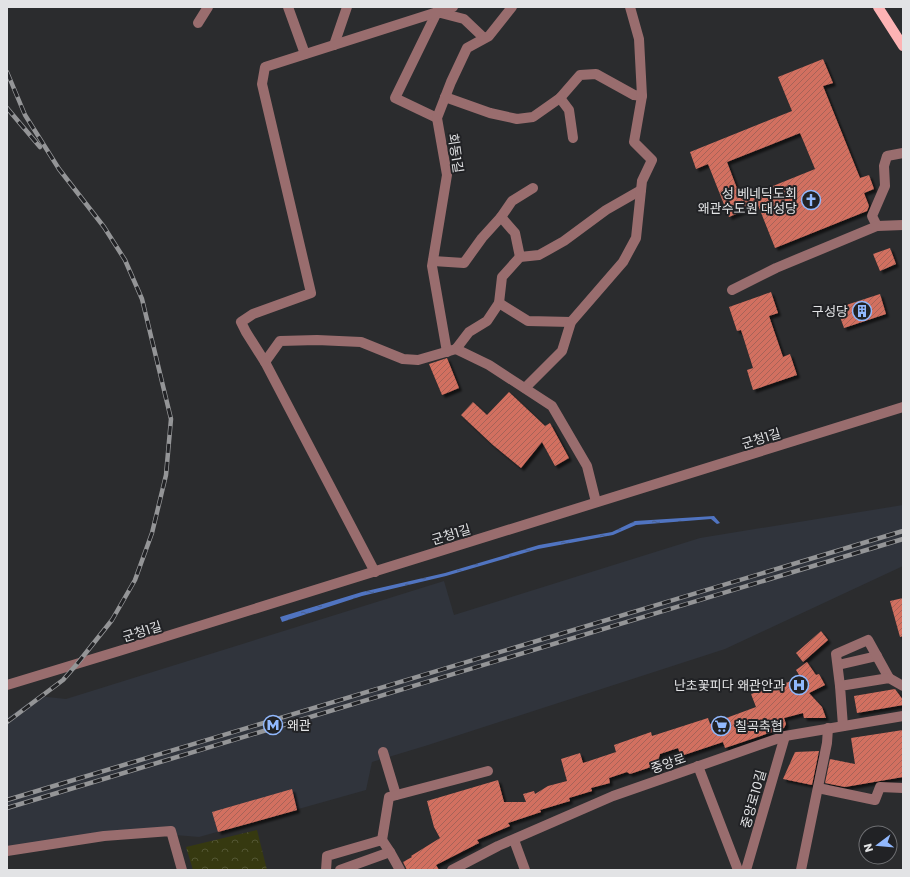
<svg xmlns="http://www.w3.org/2000/svg" width="910" height="877" font-family="Poppins,'Noto Sans KR',sans-serif">
  <style>
    .built { fill: #30343c }
    .forest { fill: url(#forest-crowns) }
    .water { fill: url(#water-ripples) }
    .building { fill: url(#building-hatch); fill-rule: evenodd; filter: url(#shadow) }
    .lines { fill: none; stroke-linecap: round; stroke-linejoin: round }
    .minor { stroke: #996d6e; stroke-width: 10 }
    .major { stroke: #fdb3b4; stroke-width: 10 }
    .rail-casing { stroke: #949597; stroke-width: 4.5 }
    .rail { stroke: #212225; stroke-width: 3; stroke-dasharray: 9; stroke-linecap: butt }
    .labels { text-anchor: middle; stroke-width: 4; stroke-linejoin: round; paint-order: stroke }
    .street-label { font-size: 13px; fill: #e2e3e5; stroke: #212225 }
    .poi-label { font-size: 13px; fill: #e2e3e5; stroke: #212225; text-anchor: end }
  </style>
  <defs>
    <pattern id="forest-crowns" width="20" height="18" patternUnits="userSpaceOnUse"><rect width="20" height="18" fill="#363910"/><path d="M2 6a3 3 0 1 1 6 0M12 15a3 3 0 1 1 6 0" fill="none" stroke="#535633"/></pattern>
    <pattern id="water-ripples" width="26" height="14" patternUnits="userSpaceOnUse"><rect width="26" height="14" fill="#5074c1"/><path d="M2 4q2-2 4 0t4 0M15 11q2-2 4 0t4 0" fill="none" stroke="#4b618f"/></pattern>
    <pattern id="building-hatch" width="6" height="6" patternUnits="userSpaceOnUse"><rect width="6" height="6" fill="#d27060"/><path d="M-1 1l2-2M0 6l6-6M5 7l2-2" fill="none" stroke="#a76358"/></pattern>
    <filter id="shadow"><feDropShadow dx="3" dy="3" stdDeviation="1" flood-color="#0009"/></filter>
  </defs>
  <rect width="100%" height="100%" fill="#2b2c2e"/>
  <!-- built -->
  <polygon class="built" points="903,505 903,566 725,649 425,746 372,762 366,790 199,837 140,832 7,848 7,718 38,696 66,699 444,581 454,615 700,538"/>
  <!-- forest -->
  <polygon class="forest" points="257,830 267,870 193,870 186,847"/>
  <!-- water -->
  <polygon class="water" points="714,516 720,523 717,524 711,519 636,525 613,535 538,549 446,576 362,596 282,622 280,617 362,592 445,573 539,545 612,532 635,521"/>
  <!-- building -->
  <g class="building">
    <path d="M823,59L833,83L823,86L860,178L869,175L874,189L864,193L869,206L867,211L775,248L758,205L729,217L708,164L696,169L690,152L792,111L778,77ZM800,133L815,169L741,199L727,162Z"/>
    <polygon points="890,248 896,264 880,271 873,254"/>
    <polygon points="771,292 778,313 769,316 783,357 790,354 797,375 753,390 747,370 753,368 741,330 737,331 729,307"/>
    <polygon points="880,294 886,314 844,328 837,308"/>
    <polygon points="447,358 459,388 442,395 429,364"/>
    <polygon points="509,392 545,426 550,423 569,458 555,466 542,442 521,468 493,445 461,415 473,402 487,415"/>
    <polygon points="903,598 903,636 900,637 890,601"/>
    <polygon points="821,631 828,640 803,662 796,653"/>
    <polygon points="807,662 816,675 819,674 825,685 809,693 822,707 826,718 804,718 803,713 784,718 786,724 784,728 725,748 723,742 681,756 678,748 660,754 657,765 630,774 627,772 609,778 610,783 591,788 592,791 569,798 570,801 540,810 541,812 508,823 510,826 477,840 479,843 436,865 439,870 407,870 403,862 412,857 411,856 440,838 434,827 427,801 498,780 504,802 526,802 523,794 534,791 535,794 548,786 567,781 561,759 580,753 583,763 616,752 614,745 651,732 652,736 708,718 710,724 756,707 751,694 801,678 796,670"/>
    <polygon points="895,689 903,700 903,705 857,713 854,696"/>
    <polygon points="903,730 903,777 845,787 825,783 830,759 855,764 851,738"/>
    <polygon points="819,751 812,785 783,779 795,752"/>
    <polygon points="292,789 297,810 218,832 212,812"/>
  </g>
  <g class="lines">
    <!-- minor -->
    <g class="minor">
      <polyline points="288,7 305,54"/>
      <polyline points="198,23 208,7"/>
      <polyline points="334,45 347,7"/>
      <polyline points="445,97 490,113 517,119 533,117 560,98 580,75 596,74 634,95 642,96"/>
      <polyline points="560,98 569,110 573,138"/>
      <polyline points="437,118 395,98 437,12 464,19 484,38"/>
      <polyline points="501,217 515,233 520,257"/>
      <polyline points="877,226 872,216 885,186 884,166 887,156 903,153"/>
      <polyline points="433,261 464,263 482,238 501,217 512,201 533,188"/>
      <polyline points="732,290 776,268 877,226 903,225"/>
      <polyline points="499,303 528,321 571,322"/>
      <polyline points="456,349 469,332 487,321 499,303 502,277 520,257 539,255 564,241 606,210 641,190"/>
      <polyline points="447,352 432,266 447,175 437,118 451,82 467,48 489,36 512,7"/>
      <polyline points="265,362 246,332 241,322 253,314 311,293 262,84 265,67 453,7"/>
      <polyline points="525,388 562,351 571,322 623,262 636,238 642,181 652,160 634,142 642,96 639,39 630,7"/>
      <polyline points="375,572 265,362 280,341 317,340 361,342 403,359 418,360 456,349 489,365 552,406 587,466 596,502"/>
      <polyline points="838,665 877,656"/>
      <polyline points="7,685 119,651 903,407"/>
      <polyline points="840,686 836,654 868,640 889,678"/>
      <polyline points="843,726 840,686 889,678 903,686"/>
      <polyline points="383,752 396,795"/>
      <polyline points="698,766 738,870"/>
      <polyline points="818,788 875,800 880,787 903,788"/>
      <polyline points="382,840 389,797 488,771"/>
      <polyline points="514,840 525,870"/>
      <polyline points="7,851 104,836 171,831 182,870"/>
      <polyline points="326,870 327,856 382,840 390,852"/>
      <polyline points="340,870 390,852 400,870"/>
      <polyline points="452,870 498,846 613,796 785,736 903,716"/>
      <polyline points="746,870 785,736"/>
      <polyline points="801,870 827,743 828,728"/>
    </g>
    <!-- major -->
    <polyline class="major" points="878,7 903,46"/>
    <!-- rail casing -->
    <g class="rail-casing">
      <g id="rail">
        <polyline points="7,72 25,115 59,169 104,227 125,260 142,299 171,419 166,475 152,533 135,580 112,620 77,664 63,680 7,722"/>
        <polyline points="7,108 40,147"/>
        <polyline points="7,800 903,531"/>
        <polyline points="7,808 903,539"/>
      </g>
    </g>
    <!-- rail -->
    <use href="#rail" class="rail"/>
  </g>
  <!-- icons -->
  <defs>
    <g id="church-ring" transform="scale(1)"><circle r="9.5" fill="#212225" stroke="#91b8fd" stroke-width="1.5"/><path d="M-1.2-6h2.4v3.5h3.3v2.4h-3.3V6h-2.4V-.1h-3.3v-2.4h3.3Z" fill="#91b8fd"/></g>
    <g id="building-ring" transform="scale(1)"><circle r="9.5" fill="#212225" stroke="#91b8fd" stroke-width="1.5"/><path d="M-4-6H4V6H1V3H-1V6H-4ZM-2.5-4.3h1.7v1.8h-1.7ZM.8-4.3h1.7v1.8H.8ZM-2.5-1h1.7V.8h-1.7ZM.8-1h1.7V.8H.8Z" fill="#91b8fd"/></g>
    <g id="hospital-ring" transform="scale(1)"><circle r="9.5" fill="#212225" stroke="#91b8fd" stroke-width="1.5"/><path d="M-5-5h3v3.5h4V-5h3V5h-3V1.5h-4V5h-3Z" fill="#91b8fd"/></g>
    <g id="metro-ring" transform="scale(1)"><circle r="9.5" fill="#212225" stroke="#91b8fd" stroke-width="1.5"/><path d="M-5.5 5V-5H-3L0 0L3-5H5.5V5H3V-.5L0 4L-3-.5V5Z" fill="#91b8fd"/></g>
    <g id="supermarket-ring" transform="scale(1)"><circle r="9.5" fill="#212225" stroke="#91b8fd" stroke-width="1.5"/><path d="M-6-5.5h2.5l.6 2H6L4.5 2H-2.5L-4.4-4H-6ZM-1.5 3.2a1.3 1.3 0 1 0 .1 0ZM3 3.2a1.3 1.3 0 1 0 .1 0Z" fill="#91b8fd"/></g>
  </defs>
  <g fill-rule="evenodd">
    <use href="#church-ring" x="811" y="200"/>
    <use href="#building-ring" x="862" y="311"/>
    <use href="#hospital-ring" x="799" y="685"/>
    <use href="#metro-ring" x="273" y="725"/>
    <use href="#supermarket-ring" x="721" y="726"/>
  </g>
  <g class="labels">
    <!-- street labels -->
    <g class="street-label">
      <text transform="translate(456 153) rotate(82)" y="5">회동1길</text>
      <text transform="translate(761 438) rotate(-17)" y="5">군청1길</text>
      <text transform="translate(451 534) rotate(-17)" y="5">군청1길</text>
      <text transform="translate(142 631) rotate(-17)" y="5">군청1길</text>
      <text transform="translate(668 763) rotate(-19)" y="5">중앙로</text>
      <text transform="translate(753 799) rotate(-74)" y="5">중앙로10길</text>
    </g>
    <!-- poi labels -->
    <g class="poi-label">
      <text x="797" y="198">성 베네딕도회<tspan x="797" dy="15">왜관수도원 대성당</tspan></text>
      <text x="848" y="316">구성당</text>
      <text x="785" y="690">난초꽃피다 왜관안과</text>
      <text x="287" y="730" text-anchor="start">왜관</text>
      <text x="735" y="731" text-anchor="start">칠곡축협</text>
    </g>
  </g>
  <!-- border -->
  <rect width="910" height="877" fill="none" stroke="#e2e3e5" stroke-width="16"/>
  <!-- north arrow -->
  <g transform="translate(878 845) rotate(254)"><circle r="19" fill="#212225" stroke="#6e6f72"/>
  <path d="M0-3L7 15L0 10L-7 15Z" fill="#91b8fd"/>
  <text y="-6" font-size="11" font-weight="bold" text-anchor="middle" fill="#e2e3e5">N</text>
  </g>
</svg>
